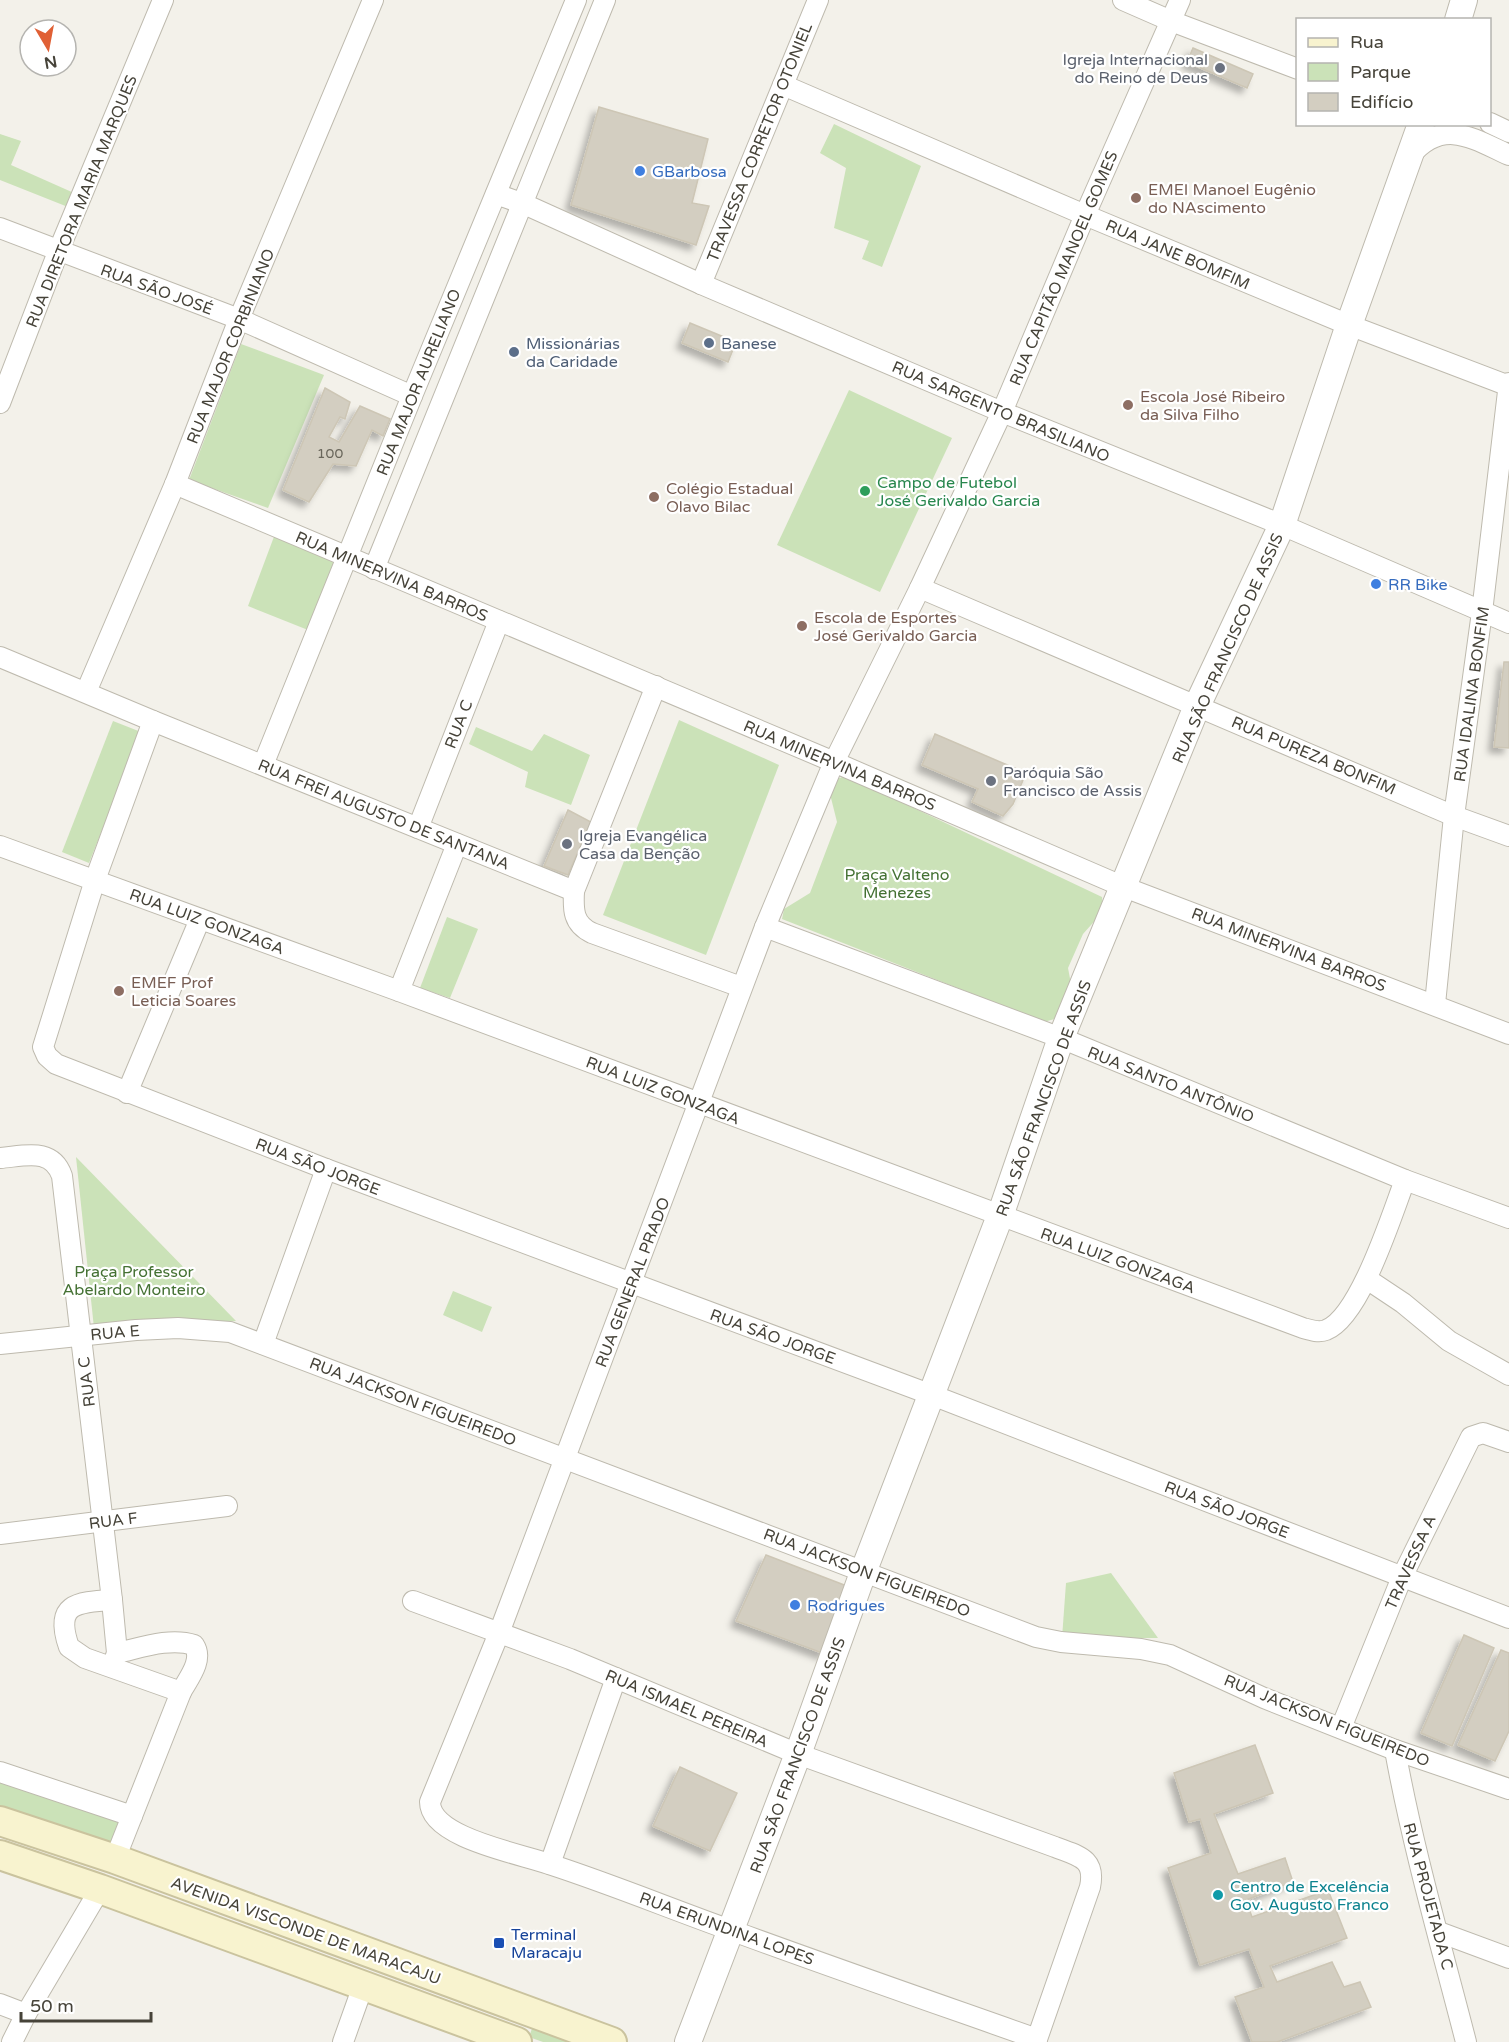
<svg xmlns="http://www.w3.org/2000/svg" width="1509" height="2042" font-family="'Varela Round',sans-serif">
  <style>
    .green { fill: #cbe2b8 }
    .building { fill: #d3cec1; stroke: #cdc6b5; stroke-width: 1.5; filter: url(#shadow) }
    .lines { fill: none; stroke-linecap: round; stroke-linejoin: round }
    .minor-casing { stroke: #bebaae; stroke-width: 22 }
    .tertiary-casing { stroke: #bebaae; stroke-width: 28 }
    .secondary-casing { stroke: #cac39e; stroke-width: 32 }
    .minor { stroke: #fff; stroke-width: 20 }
    .tertiary { stroke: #fff; stroke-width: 26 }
    .secondary { stroke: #f8f3cf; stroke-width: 28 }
    .worship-dot { fill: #6b7280; stroke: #fff; stroke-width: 2 }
    .shop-dot { fill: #3f7fe0; stroke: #fff; stroke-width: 2 }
    .education-dot { fill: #8d6e63; stroke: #fff; stroke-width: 2 }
    .service-dot { fill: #5c6f8a; stroke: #fff; stroke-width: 2 }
    .leisure-dot { fill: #2e9e5b; stroke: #fff; stroke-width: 2 }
    .culture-dot { fill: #0f9aa8; stroke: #fff; stroke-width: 2 }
    .transit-dot { fill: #1a4fb4; stroke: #fff; stroke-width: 2 }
    .labels { text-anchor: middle; stroke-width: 4.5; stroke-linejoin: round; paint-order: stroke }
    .number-label { font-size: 14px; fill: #69665b }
    .worship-label { font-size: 16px; fill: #5b616d; stroke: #fff; text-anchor: start }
    .street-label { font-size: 16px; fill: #464339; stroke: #fff }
    .shop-label { font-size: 16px; fill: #366cbe; stroke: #fff; text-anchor: start }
    .education-label { font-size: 16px; fill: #785e54; stroke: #fff; text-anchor: start }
    .service-label { font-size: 16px; fill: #4e5e75; stroke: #fff; text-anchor: start }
    .leisure-label { font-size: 16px; fill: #27864d; stroke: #fff; text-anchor: start }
    .park-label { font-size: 16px; fill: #447133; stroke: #fff }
    .culture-label { font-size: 16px; fill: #0d838f; stroke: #fff; text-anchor: start }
    .transit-label { font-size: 16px; fill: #164399; stroke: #fff; text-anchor: start }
  </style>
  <defs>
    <filter id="shadow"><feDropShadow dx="-5.5" dy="5.5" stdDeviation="3" flood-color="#0004"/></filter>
  </defs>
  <rect width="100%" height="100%" fill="#f3f1ea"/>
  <!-- green -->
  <g class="green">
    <polygon points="834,124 921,166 882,267 862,259 869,241 834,228 846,168 820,153"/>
    <polygon points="0,134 21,141 11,165 74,193 68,207 0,180"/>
    <polygon points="241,344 324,375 268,508 189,480"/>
    <polygon points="849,390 952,438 880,592 777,545"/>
    <polygon points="275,534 334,561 308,630 248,606"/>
    <polygon points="679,720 779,765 706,955 603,915"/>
    <polygon points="113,721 141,732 89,863 62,852"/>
    <polygon points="476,727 532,751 544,734 590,755 571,805 525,787 528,772 469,744"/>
    <polygon points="846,776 1102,897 1103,908 1099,916 1083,934 1068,968 1072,989 1058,1018 1044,1022 782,919 784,909 810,893 837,822 830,794 836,779"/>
    <polygon points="447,917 478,929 450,998 420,988"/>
    <polygon points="76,1157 236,1321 94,1328"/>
    <polygon points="453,1291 492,1307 482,1332 443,1315"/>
    <polygon points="1111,1573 1158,1638 1062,1638 1066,1583"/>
    <polygon points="0,1782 120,1822 109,1845 0,1809"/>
    <polygon points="535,2020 590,2042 543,2042 529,2037"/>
  </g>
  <!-- building -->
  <g class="building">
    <polygon points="1193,48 1253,74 1247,88 1187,62"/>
    <polygon points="599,107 708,139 692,203 709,206 696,245 571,205"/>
    <polygon points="690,323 736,342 728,362 682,343"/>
    <polygon points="325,388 350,402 345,419 340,417 329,437 339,442 360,406 390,419 383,436 372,430 356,466 333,464 309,502 283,490"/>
    <polygon points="1504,662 1509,662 1509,748 1494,747"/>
    <polygon points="935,734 1026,773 1013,804 1003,816 972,802 978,789 922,765"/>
    <polygon points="568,810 591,822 568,875 544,866"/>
    <polygon points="766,1555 852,1588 825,1654 736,1621"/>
    <polygon points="1464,1635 1494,1648 1452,1746 1421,1733"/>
    <polygon points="1501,1650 1509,1653 1509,1731 1495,1761 1458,1745"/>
    <polygon points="1255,1745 1273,1793 1214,1814 1238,1874 1285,1858 1293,1882 1246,1900 1252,1917 1328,1890 1347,1938 1270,1966 1277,1982 1332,1962 1344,1987 1360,1982 1371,2007 1277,2042 1252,2042 1235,1997 1264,1987 1249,1949 1200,1965 1168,1868 1211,1853 1200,1819 1189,1822 1174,1773"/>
    <polygon points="680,1767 737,1793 710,1851 653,1826"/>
  </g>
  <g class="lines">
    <!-- minor casing -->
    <g class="minor-casing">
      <g id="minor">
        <polyline points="1123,0 1171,21 1298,69"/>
        <polyline points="783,85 1085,215 1349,325 1509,386"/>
        <polyline points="1490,123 1509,132"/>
        <path d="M1411,155C1443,118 1472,138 1509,155"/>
        <polyline points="496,194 524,204 701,284 1002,412 1282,525 1509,623"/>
        <polyline points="0,228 239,319 412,396"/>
        <polyline points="701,284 818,0"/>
        <polyline points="0,403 58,252 163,0"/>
        <polyline points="175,484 834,762 1124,887 1509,1034"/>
        <polyline points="374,569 605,0"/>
        <polyline points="920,588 1454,816 1509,836"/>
        <polyline points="0,657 153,721 574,891"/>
        <path d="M656,686L574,891C573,910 573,924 592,933L741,987"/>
        <polyline points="86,692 175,484 239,319 373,0"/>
        <polyline points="153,721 95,880 43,1047 47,1056 56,1064 326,1169 932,1395 1509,1618"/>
        <polyline points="263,765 412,396 576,0"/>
        <polyline points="418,828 499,621"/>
        <path d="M0,846L399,991L1303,1328C1310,1330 1319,1333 1326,1330C1360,1317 1392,1214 1405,1180"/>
        <polyline points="765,927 1061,1038 1405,1180 1509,1218"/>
        <polyline points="399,991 457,844"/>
        <polyline points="1435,1004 1454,816 1482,612 1509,383"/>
        <polyline points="127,1093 200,919"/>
        <path d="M0,1158C25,1156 52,1147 62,1176L112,1600L117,1653L112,1667"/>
        <polyline points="1367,1279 1403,1303 1449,1341 1509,1375"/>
        <polyline points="0,1344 136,1330 178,1328 230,1332 1036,1637 1061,1642 1141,1649 1170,1655 1264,1698 1395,1750 1509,1789"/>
        <polyline points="263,1344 326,1169"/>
        <polyline points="0,1534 227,1506"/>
        <path d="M112,1600C76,1602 54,1604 69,1647L85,1658L181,1692"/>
        <path d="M413,1601L570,1659L798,1754L1055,1847C1078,1856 1096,1858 1090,1887L1036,2042"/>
        <polyline points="1341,1728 1402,1577 1471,1437 1483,1433 1509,1442"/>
        <path d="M1395,1750C1413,1849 1441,1945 1466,2042"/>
        <polyline points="0,1772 132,1816"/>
        <path d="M115,1859L181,1692C188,1679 204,1660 194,1645C170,1637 140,1648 117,1653"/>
        <polyline points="550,1864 616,1678"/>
        <polyline points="1439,1932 1509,1958"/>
        <polyline points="0,2004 26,2014"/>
        <path d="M1037,2039C935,2003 834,1968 733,1931C671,1909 611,1884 549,1864C522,1854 430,1838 430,1802L499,1633L765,927L834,762L920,588L1002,412L1085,215L1180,0"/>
        <polyline points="12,2042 26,2014 100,1889"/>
        <polyline points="343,2042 363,1986"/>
      </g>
    </g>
    <!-- tertiary casing -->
    <g class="tertiary-casing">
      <g id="tertiary">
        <polyline points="1458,20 1464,0"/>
        <polyline points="688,2042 798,1754 864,1570 1000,1216 1061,1038 1197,706 1282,525 1349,325 1421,124"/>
      </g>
    </g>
    <!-- secondary casing -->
    <g class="secondary-casing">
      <g id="secondary">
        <polyline points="0,1821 115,1859 612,2042"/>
        <polyline points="0,1855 100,1889 517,2042"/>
      </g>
    </g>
    <!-- minor -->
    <use href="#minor" class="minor"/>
    <!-- tertiary -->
    <use href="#tertiary" class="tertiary"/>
    <!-- secondary -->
    <use href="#secondary" class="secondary"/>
  </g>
  <!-- markers -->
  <g class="worship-dot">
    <circle cx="1220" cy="68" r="6"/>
    <circle cx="991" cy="781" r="6"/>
    <circle cx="567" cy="844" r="6"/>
  </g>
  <g class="shop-dot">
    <circle cx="640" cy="171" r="6"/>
    <circle cx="1376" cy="584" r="6"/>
    <circle cx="795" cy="1605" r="6"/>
  </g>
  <g class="education-dot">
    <circle cx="1136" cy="198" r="6"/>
    <circle cx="1128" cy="405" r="6"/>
    <circle cx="654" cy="497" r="6"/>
    <circle cx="802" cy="626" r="6"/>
    <circle cx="119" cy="991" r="6"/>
  </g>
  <g class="service-dot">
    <circle cx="709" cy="343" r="6"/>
    <circle cx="514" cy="352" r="6"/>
  </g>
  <circle class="leisure-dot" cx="865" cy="491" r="6"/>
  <circle class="culture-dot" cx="1218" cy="1895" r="6"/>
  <rect class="transit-dot" x="493" y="1937" width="12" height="12" rx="3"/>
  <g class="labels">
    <!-- number labels -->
    <g class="number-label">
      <text x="330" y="458">100</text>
    </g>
    <!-- worship labels -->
    <g class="worship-label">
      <text x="1208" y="65" text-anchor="end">Igreja Internacional<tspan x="1208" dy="18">do Reino de Deus</tspan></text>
      <text x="1003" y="778">Paróquia São<tspan x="1003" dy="18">Francisco de Assis</tspan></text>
      <text x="579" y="841">Igreja Evangélica<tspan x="579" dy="18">Casa da Benção</tspan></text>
    </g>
    <!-- street labels -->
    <g class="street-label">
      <text transform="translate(759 142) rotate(-68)" y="6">TRAVESSA CORRETOR OTONIEL</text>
      <text transform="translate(81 201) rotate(-68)" y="6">RUA DIRETORA MARIA MARQUES</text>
      <text transform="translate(1178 254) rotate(23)" y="6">RUA JANE BOMFIM</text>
      <text transform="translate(1063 268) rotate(-67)" y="6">RUA CAPITÃO MANOEL GOMES</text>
      <text transform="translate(157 289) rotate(20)" y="6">RUA SÃO JOSÉ</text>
      <text transform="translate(230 346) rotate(-68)" y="6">RUA MAJOR CORBINIANO</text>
      <text transform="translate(418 382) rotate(-68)" y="6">RUA MAJOR AURELIANO</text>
      <text transform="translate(1001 411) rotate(23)" y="6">RUA SARGENTO BRASILIANO</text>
      <text transform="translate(392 576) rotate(23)" y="6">RUA MINERVINA BARROS</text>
      <text transform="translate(1227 648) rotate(-66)" y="6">RUA SÃO FRANCISCO DE ASSIS</text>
      <text transform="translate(1471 694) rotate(-82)" y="6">RUA IDALINA BONFIM</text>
      <text transform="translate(458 724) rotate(-69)" y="6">RUA C</text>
      <text transform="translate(1314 755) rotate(23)" y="6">RUA PUREZA BONFIM</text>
      <text transform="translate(840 765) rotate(23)" y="6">RUA MINERVINA BARROS</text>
      <text transform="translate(384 814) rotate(22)" y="6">RUA FREI AUGUSTO DE SANTANA</text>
      <text transform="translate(207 921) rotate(20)" y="6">RUA LUIZ GONZAGA</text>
      <text transform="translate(1289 949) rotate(21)" y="6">RUA MINERVINA BARROS</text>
      <text transform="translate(1171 1084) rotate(22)" y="6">RUA SANTO ANTÔNIO</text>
      <text transform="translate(663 1090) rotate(21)" y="6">RUA LUIZ GONZAGA</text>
      <text transform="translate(1043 1098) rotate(-70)" y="6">RUA SÃO FRANCISCO DE ASSIS</text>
      <text transform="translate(318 1166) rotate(21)" y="6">RUA SÃO JORGE</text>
      <text transform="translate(1118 1260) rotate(20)" y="6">RUA LUIZ GONZAGA</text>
      <text transform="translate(632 1282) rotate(-69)" y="6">RUA GENERAL PRADO</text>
      <text transform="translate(115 1332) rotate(-5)" y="6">RUA E</text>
      <text transform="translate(773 1336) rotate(20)" y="6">RUA SÃO JORGE</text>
      <text transform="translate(86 1382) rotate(-97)" y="6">RUA C</text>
      <text transform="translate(413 1401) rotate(21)" y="6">RUA JACKSON FIGUEIREDO</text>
      <text transform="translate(1227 1509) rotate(21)" y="6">RUA SÃO JORGE</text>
      <text transform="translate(113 1520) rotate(-7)" y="6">RUA F</text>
      <text transform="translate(1410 1562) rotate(-66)" y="6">TRAVESSA A</text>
      <text transform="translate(867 1572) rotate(21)" y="6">RUA JACKSON FIGUEIREDO</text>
      <text transform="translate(687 1708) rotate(23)" y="6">RUA ISMAEL PEREIRA</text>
      <text transform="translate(1327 1720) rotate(22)" y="6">RUA JACKSON FIGUEIREDO</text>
      <text transform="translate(797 1755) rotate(-70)" y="6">RUA SÃO FRANCISCO DE ASSIS</text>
      <text transform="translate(1429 1896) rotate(75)" y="6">RUA PROJETADA C</text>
      <text transform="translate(727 1928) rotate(20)" y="6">RUA ERUNDINA LOPES</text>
      <text transform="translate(306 1930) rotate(20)" y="6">AVENIDA VISCONDE DE MARACAJU</text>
    </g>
    <!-- shop labels -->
    <g class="shop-label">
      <text x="652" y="177">GBarbosa</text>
      <text x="1388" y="590">RR Bike</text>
      <text x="807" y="1611">Rodrigues</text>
    </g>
    <!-- education labels -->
    <g class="education-label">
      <text x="1148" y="195">EMEI Manoel Eugênio<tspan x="1148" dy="18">do NAscimento</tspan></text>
      <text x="1140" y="402">Escola José Ribeiro<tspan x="1140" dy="18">da Silva Filho</tspan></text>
      <text x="666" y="494">Colégio Estadual<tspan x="666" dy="18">Olavo Bilac</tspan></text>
      <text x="814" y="623">Escola de Esportes<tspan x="814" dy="18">José Gerivaldo Garcia</tspan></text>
      <text x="131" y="988">EMEF Prof<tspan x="131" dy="18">Leticia Soares</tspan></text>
    </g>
    <!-- service labels -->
    <g class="service-label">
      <text x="526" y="349">Missionárias<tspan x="526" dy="18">da Caridade</tspan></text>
      <text x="721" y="349">Banese</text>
    </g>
    <!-- leisure labels -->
    <g class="leisure-label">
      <text x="877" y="488">Campo de Futebol<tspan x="877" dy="18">José Gerivaldo Garcia</tspan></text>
    </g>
    <!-- park labels -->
    <g class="park-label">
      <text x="897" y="880">Praça Valteno<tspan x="897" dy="18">Menezes</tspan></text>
      <text x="134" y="1277">Praça Professor<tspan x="134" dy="18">Abelardo Monteiro</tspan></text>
    </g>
    <!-- culture labels -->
    <g class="culture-label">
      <text x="1230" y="1892">Centro de Excelência<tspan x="1230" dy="18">Gov. Augusto Franco</tspan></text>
    </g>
    <!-- transit labels -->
    <g class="transit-label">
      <text x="511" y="1940">Terminal<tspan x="511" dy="18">Maracaju</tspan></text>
    </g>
  </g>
  <!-- legend -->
  <rect x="1296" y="18" width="195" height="108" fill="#ffffff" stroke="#b5b4b0" stroke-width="1.5"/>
  <rect x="1308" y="38" width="30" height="9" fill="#f8f3cf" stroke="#b5b4b0" stroke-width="1.5"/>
  <text x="1350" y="48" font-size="18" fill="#464339">Rua</text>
  <rect x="1308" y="63" width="30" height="18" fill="#cbe2b8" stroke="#b5b4b0" stroke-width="1.5"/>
  <text x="1350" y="78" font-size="18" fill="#464339">Parque</text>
  <rect x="1308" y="93" width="30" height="18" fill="#d3cec1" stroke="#b5b4b0" stroke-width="1.5"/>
  <text x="1350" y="108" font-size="18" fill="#464339">Edifício</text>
  <!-- north arrow -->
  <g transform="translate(48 48) rotate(170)"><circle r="28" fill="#ffffff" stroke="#b5b4b0" stroke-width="1.5"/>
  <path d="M0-4.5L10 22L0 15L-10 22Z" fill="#e06035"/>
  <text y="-9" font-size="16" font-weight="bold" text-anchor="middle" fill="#464339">N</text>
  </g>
  <!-- scale -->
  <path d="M21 2012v9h130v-9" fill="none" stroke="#464339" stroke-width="3"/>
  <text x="30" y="2012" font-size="18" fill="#464339" stroke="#ffffff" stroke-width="4.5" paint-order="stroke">50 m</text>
</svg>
